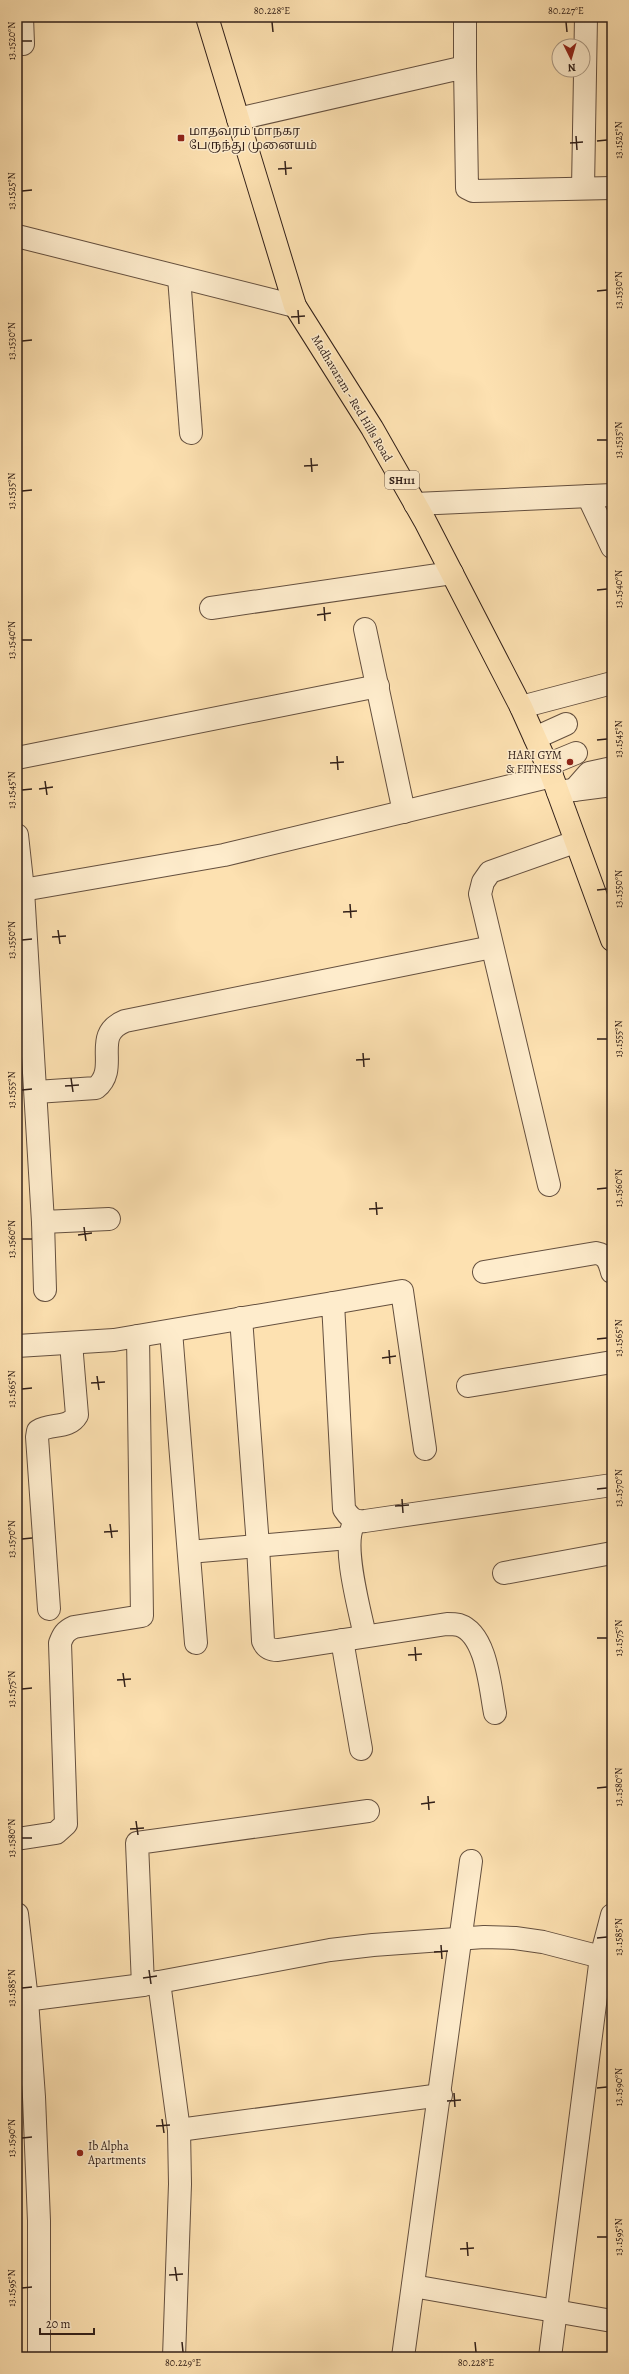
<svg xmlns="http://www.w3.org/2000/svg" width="629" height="2374" font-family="Alegreya,'Noto Serif Tamil',serif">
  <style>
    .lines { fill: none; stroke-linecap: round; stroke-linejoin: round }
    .minor-casing { stroke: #65503f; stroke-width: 24 }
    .major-casing { stroke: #322019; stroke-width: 24 }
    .minor { stroke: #feeccc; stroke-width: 22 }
    .major { stroke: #fde1b1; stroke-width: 22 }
    .ticks { fill: none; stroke: #322019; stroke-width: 1.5 }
    .poi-dot { fill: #8f2418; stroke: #feeccc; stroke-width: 1.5 }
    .labels { text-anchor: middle; stroke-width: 3; stroke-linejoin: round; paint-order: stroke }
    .shield { fill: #feeccc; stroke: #6f5d4f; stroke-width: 1 }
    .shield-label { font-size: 11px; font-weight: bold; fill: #322019 }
    .poi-label { font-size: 12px; fill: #322019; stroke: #feeccc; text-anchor: start }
    .street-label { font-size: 12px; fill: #322019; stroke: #feeccc }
    .neatline { fill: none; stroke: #322019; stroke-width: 1.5 }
    .ticks-label { font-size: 10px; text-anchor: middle; fill: #322019 }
  </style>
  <rect width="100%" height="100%" fill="#fde1b1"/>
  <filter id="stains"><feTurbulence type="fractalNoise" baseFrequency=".005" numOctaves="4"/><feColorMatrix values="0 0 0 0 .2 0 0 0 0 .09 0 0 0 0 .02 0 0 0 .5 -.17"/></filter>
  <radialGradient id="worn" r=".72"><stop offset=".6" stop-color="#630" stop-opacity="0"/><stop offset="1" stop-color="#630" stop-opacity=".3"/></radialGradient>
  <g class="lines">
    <!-- minor casing -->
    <g class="minor-casing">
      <g id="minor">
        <polyline points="22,17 23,44"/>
        <polyline points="465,17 465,67"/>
        <polyline points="238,119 465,67 467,188 473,191 612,188"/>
        <polyline points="583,188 586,17"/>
        <polyline points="17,236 295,306"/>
        <polyline points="179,277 191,433"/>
        <polyline points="588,496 612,547"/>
        <polyline points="415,504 612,495"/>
        <polyline points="211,608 452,573"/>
        <polyline points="365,629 404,812"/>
        <polyline points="521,707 612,683"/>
        <polyline points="535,738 566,724"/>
        <polyline points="17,758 378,686"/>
        <polyline points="547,765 576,753"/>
        <polyline points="574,790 589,773 612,768"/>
        <polyline points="558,792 612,785"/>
        <polyline points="17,835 23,890 43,1222 109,1219"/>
        <polyline points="17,891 224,855 552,776"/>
        <path d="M36,1092L96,1088C121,1068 90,1035 125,1021L492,947"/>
        <polyline points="549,1185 480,894 483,882 490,872 575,842"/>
        <polyline points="43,1222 45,1290"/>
        <path d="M484,1272L596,1253C607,1255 609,1261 612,1272"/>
        <polyline points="333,1303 402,1291 425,1449"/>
        <path d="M241,1318L258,1546L263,1641C266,1648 270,1650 278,1650L447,1624C450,1624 455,1624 459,1625C487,1634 490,1688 495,1713"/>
        <polyline points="171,1331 196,1643"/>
        <path d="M17,1346L114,1340L333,1303L344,1509C350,1518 354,1522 365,1521L612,1485"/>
        <polyline points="468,1386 612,1362"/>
        <path d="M354,1524C341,1544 360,1611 365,1636"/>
        <polyline points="189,1552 349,1538"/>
        <polyline points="504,1573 612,1553"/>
        <path d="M49,1609L37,1437L38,1431C51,1423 69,1429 77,1415L71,1343"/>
        <polyline points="342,1640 361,1749"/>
        <path d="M17,1839L56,1833L66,1824L60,1643C63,1635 65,1631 74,1627L142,1616L138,1336"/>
        <polyline points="17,1914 27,2000 34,2097 39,2221 39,2357"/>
        <polyline points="159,1982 179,2130 180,2184 174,2357"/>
        <polyline points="143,1985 137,1843 368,1811"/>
        <polyline points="17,2001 143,1985 330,1950 373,1945 484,1937 515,1938 543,1942 601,1957"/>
        <polyline points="179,2130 441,2095"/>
        <polyline points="413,2286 612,2321"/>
        <polyline points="403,2357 471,1861"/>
        <polyline points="550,2357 601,1957 612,1915"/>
      </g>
    </g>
    <!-- major casing -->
    <g class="major-casing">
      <polyline id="major" points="207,17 295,306 372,428 425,521 521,707 552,776 612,940"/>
    </g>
    <!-- minor -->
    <use href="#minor" class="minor"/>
    <!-- major -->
    <use href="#major" class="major"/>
  </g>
  <!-- ticks -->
  <path class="ticks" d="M272,22L273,32M566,22L567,32M22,41H32M576,136L577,150M597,141L607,140M570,143L583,142M285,161L286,175M278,169L292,168M22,191L32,190M597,291L607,290M298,310L299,324M291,317L305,316M22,341L32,340M597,440H607M311,458L312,472M304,466L318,465M22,491L32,490M597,590L607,589M324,607L325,621M317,615L331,613M22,640H32M597,740L607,739M337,756L338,770M330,763L344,762M45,781L47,795M39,789L53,787M22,790L32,789M597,890L607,889M350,904L351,918M343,912L357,911M58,930L60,944M52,937L66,936M22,940L32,939M597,1039H607M363,1053L364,1067M356,1060L370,1059M71,1078L73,1092M65,1086L79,1085M22,1090L32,1089M597,1189L607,1188M376,1202L377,1215M369,1209L383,1208M84,1227L86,1241M78,1235L92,1233M22,1239H32M597,1339L607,1338M389,1350L390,1364M382,1358L396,1356M97,1376L99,1390M91,1383L105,1382M22,1389L32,1388M597,1489L607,1488M402,1499L403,1513M395,1506L409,1505M110,1524L112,1538M104,1532L118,1531M22,1539L32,1538M597,1638H607M415,1647L416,1661M408,1655L422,1654M123,1673L125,1687M117,1680L131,1679M22,1689L32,1688M597,1788L607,1787M428,1796L429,1810M421,1804L435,1802M136,1821L138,1835M130,1829L144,1828M22,1838H32M597,1938L607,1937M441,1945L442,1959M434,1952L448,1951M149,1970L151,1984M143,1978L157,1976M22,1988L32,1987M597,2088L607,2087M454,2093L455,2107M447,2101L461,2100M162,2119L164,2133M156,2126L170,2125M22,2138L32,2137M597,2237H607M467,2242L468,2256M460,2249L474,2248M175,2267L177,2281M169,2275L183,2274M22,2288L32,2287M182,2342L183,2352M475,2342L476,2352"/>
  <!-- markers -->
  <g class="poi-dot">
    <rect x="177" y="134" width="8" height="8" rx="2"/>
    <circle cx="570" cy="762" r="4"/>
    <circle cx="80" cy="2153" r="4"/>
  </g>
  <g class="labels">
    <!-- shield labels -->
    <rect class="shield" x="385" y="471" width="34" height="18" rx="3"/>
    <g class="shield-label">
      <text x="402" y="484">SH111</text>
    </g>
    <!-- poi labels -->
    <g class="poi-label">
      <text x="189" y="135">மாதவரம் மாநகர<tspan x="189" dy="14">பேருந்து முனையம்</tspan></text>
      <text x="562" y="759" text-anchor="end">HARI GYM<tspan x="562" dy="14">&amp; FITNESS</tspan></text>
      <text x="88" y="2150">Ib Alpha<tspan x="88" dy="14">Apartments</tspan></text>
    </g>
    <!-- street labels -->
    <g class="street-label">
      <text transform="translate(352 398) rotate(59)" y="4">Madhavaram - Red Hills Road</text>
    </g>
  </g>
  <!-- margin -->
  <rect width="629" height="2374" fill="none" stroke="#fde1b1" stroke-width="44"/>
  <!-- north arrow -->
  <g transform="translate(571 58) rotate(175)"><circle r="19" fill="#feeccc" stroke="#ac9a84"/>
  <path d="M0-3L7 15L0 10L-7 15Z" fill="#8f2418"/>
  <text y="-6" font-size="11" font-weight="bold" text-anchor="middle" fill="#322019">N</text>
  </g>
  <!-- scale -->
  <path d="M40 2328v6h54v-6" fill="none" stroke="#322019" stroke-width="2"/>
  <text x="46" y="2328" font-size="12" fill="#322019" stroke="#feeccc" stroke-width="3" paint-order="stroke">20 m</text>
  <rect x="22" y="22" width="585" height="2330" class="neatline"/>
  <g class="ticks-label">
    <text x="272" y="14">80.228°E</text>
    <text x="566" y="14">80.227°E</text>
    <text transform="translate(11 41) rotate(-90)" y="4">13.1520°N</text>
    <text transform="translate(618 140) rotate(-90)" y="4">13.1525°N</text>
    <text transform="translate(11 191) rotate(-90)" y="4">13.1525°N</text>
    <text transform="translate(618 290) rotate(-90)" y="4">13.1530°N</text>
    <text transform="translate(11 341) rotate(-90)" y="4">13.1530°N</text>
    <text transform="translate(618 440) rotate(-90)" y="4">13.1535°N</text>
    <text transform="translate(11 491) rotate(-90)" y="4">13.1535°N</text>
    <text transform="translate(618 589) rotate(-90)" y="4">13.1540°N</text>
    <text transform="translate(11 640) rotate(-90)" y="4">13.1540°N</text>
    <text transform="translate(618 739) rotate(-90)" y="4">13.1545°N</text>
    <text transform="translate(11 790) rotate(-90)" y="4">13.1545°N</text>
    <text transform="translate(618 889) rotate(-90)" y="4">13.1550°N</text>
    <text transform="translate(11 940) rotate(-90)" y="4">13.1550°N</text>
    <text transform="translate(618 1039) rotate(-90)" y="4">13.1555°N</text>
    <text transform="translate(11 1090) rotate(-90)" y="4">13.1555°N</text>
    <text transform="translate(618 1188) rotate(-90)" y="4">13.1560°N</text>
    <text transform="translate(11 1239) rotate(-90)" y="4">13.1560°N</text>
    <text transform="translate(618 1338) rotate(-90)" y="4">13.1565°N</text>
    <text transform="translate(11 1389) rotate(-90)" y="4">13.1565°N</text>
    <text transform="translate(618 1488) rotate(-90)" y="4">13.1570°N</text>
    <text transform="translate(11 1539) rotate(-90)" y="4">13.1570°N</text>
    <text transform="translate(618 1638) rotate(-90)" y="4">13.1575°N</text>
    <text transform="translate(11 1689) rotate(-90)" y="4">13.1575°N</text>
    <text transform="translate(618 1787) rotate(-90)" y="4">13.1580°N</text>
    <text transform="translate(11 1838) rotate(-90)" y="4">13.1580°N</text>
    <text transform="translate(618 1937) rotate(-90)" y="4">13.1585°N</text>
    <text transform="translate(11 1988) rotate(-90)" y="4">13.1585°N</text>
    <text transform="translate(618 2087) rotate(-90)" y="4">13.1590°N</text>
    <text transform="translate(11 2138) rotate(-90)" y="4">13.1590°N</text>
    <text transform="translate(618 2237) rotate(-90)" y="4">13.1595°N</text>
    <text transform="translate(11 2288) rotate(-90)" y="4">13.1595°N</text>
    <text x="183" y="2366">80.229°E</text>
    <text x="476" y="2366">80.228°E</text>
  </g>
  <rect width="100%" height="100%" filter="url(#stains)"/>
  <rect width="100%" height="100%" fill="url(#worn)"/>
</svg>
